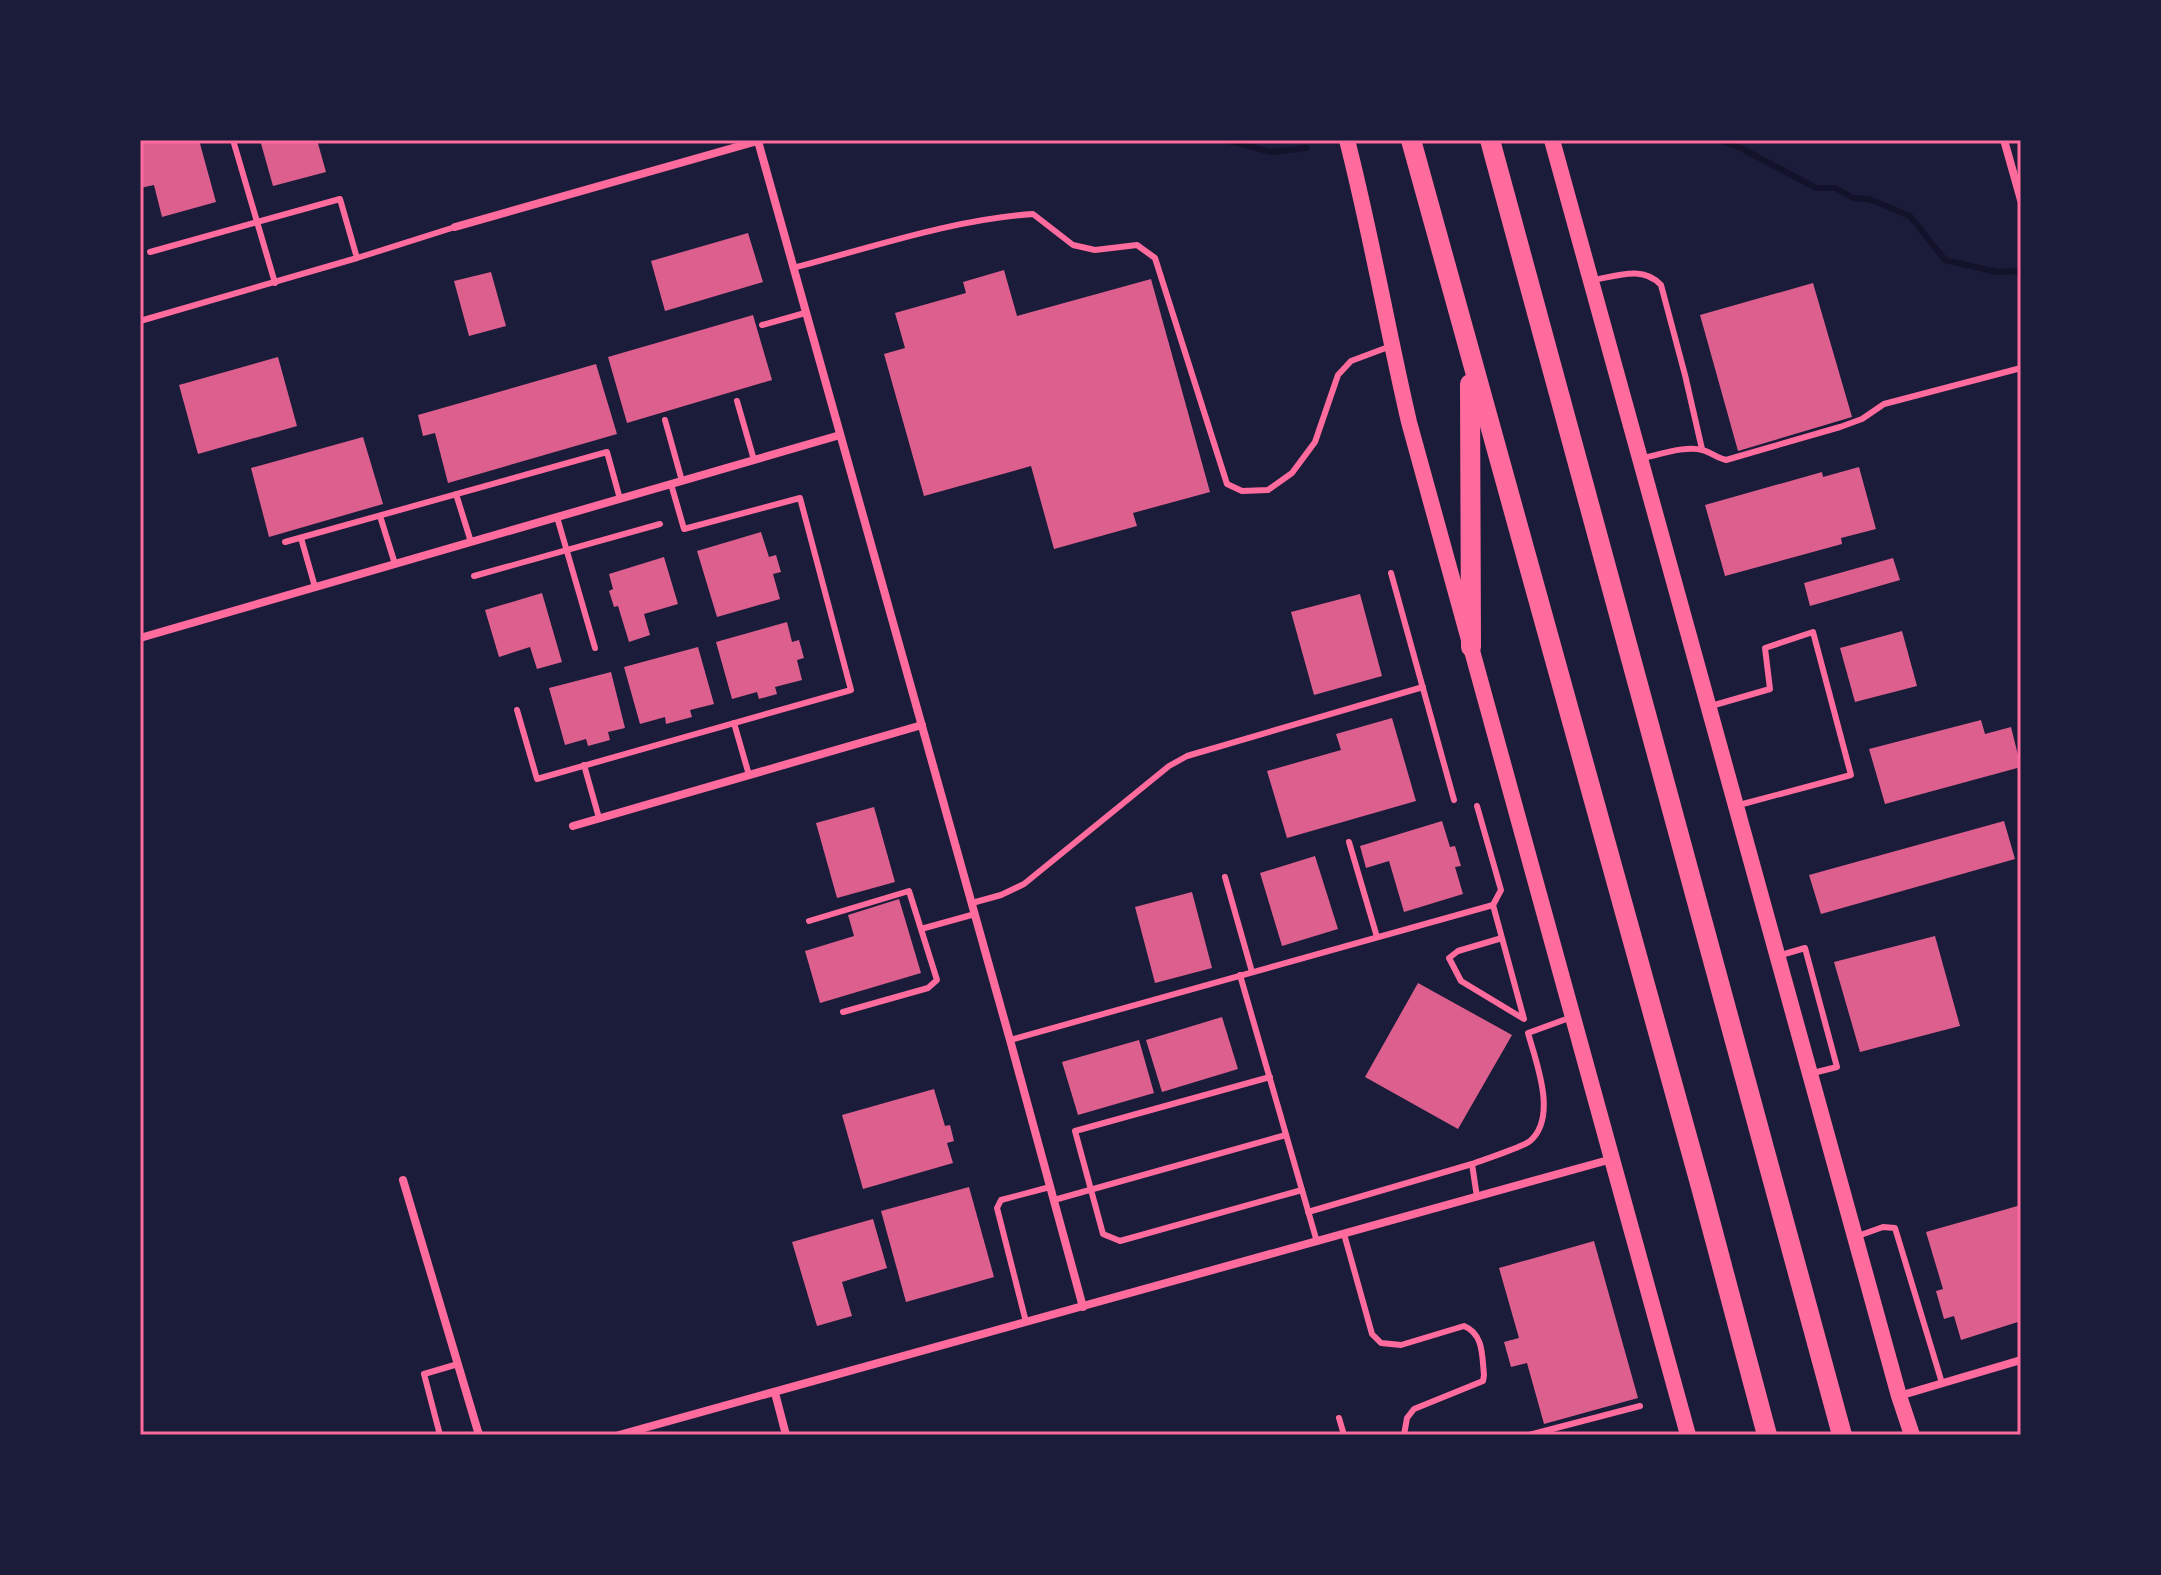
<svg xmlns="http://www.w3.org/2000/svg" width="2161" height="1575" font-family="'Crimson Pro',serif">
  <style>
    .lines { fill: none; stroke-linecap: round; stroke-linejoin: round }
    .stream { stroke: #12122b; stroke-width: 6 }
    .building { fill: #dd5f8e }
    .service { stroke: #ff6b9d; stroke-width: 6 }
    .minor { stroke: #ff6b9d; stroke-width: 8 }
    .secondary { stroke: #ff6b9d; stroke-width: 16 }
    .motorway { stroke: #ff6b9d; stroke-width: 20 }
    .neatline { fill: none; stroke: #ff6b9d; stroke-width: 3 }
  </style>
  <rect width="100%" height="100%" fill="#1b1b3a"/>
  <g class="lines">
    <!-- stream -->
    <g class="stream">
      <polyline points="1225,140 1272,152 1306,148"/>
      <polyline points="1718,140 1741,148 1816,188 1835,188 1853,198 1869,199 1910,216 1945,260 1997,272 2019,271"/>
    </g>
  </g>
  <!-- building -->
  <g class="building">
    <polygon points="140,140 199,140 216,202 162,217 154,185 140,188"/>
    <polygon points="260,140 317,140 326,172 273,186"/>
    <polygon points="748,233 763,282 665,311 651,261"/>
    <polygon points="1004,270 1017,316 1151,279 1210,492 1133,513 1137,526 1054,549 1031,466 924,496 884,354 905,348 895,313 966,293 963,282"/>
    <polygon points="491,272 506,326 469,336 454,281"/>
    <polygon points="1813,283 1852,417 1738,451 1700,315"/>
    <polygon points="753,315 772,380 627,423 608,357"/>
    <polygon points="278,357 297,426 198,454 179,385"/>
    <polygon points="596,364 617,434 448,483 435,433 423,436 418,415"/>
    <polygon points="363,437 383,504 269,537 251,468"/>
    <polygon points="1859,467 1876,529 1841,538 1842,544 1725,576 1705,505 1822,472 1823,477"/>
    <polygon points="761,532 769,557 776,555 781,572 773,574 780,599 717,617 697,551"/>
    <polygon points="664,557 678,604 644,614 650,635 629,642 618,606 614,607 609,591 613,589 609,574"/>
    <polygon points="1893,558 1900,580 1810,606 1804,583"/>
    <polygon points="542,593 562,662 537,669 530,647 499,657 485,610"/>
    <polygon points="1360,594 1382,676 1314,695 1291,612"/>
    <polygon points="787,622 792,642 799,640 804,658 797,660 802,680 775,687 777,694 759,699 757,692 732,699 716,642"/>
    <polygon points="1902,631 1917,686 1855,702 1840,648"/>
    <polygon points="698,647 714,704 690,710 692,717 666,724 665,717 640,724 624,667"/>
    <polygon points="611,672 625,728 608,732 610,740 588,746 586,739 565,745 549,688"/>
    <polygon points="1392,718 1416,801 1287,838 1267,771 1341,750 1336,734"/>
    <polygon points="1981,720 1985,734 2011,727 2021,767 1885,804 1869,749"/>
    <polygon points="874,807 895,882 837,898 816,823"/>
    <polygon points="1442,821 1450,847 1455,846 1461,866 1455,867 1463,894 1404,912 1389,861 1366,868 1360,846"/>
    <polygon points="2004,821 2015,859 1821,914 1809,875"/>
    <polygon points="1315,856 1338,929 1282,946 1260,873"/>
    <polygon points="1192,892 1212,968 1155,983 1135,907"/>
    <polygon points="899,899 921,973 820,1003 805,951 854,936 848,915"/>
    <polygon points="1935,936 1960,1026 1860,1052 1834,962"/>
    <polygon points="1418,983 1512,1035 1458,1129 1365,1077"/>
    <polygon points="1222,1017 1238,1069 1162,1092 1146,1040"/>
    <polygon points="1139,1040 1154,1093 1078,1115 1062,1062"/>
    <polygon points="934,1089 945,1126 950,1125 954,1141 947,1143 953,1163 863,1189 842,1115"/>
    <polygon points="969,1187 994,1277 906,1302 881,1211"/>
    <polygon points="2021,1205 2021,1321 1961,1340 1954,1316 1944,1319 1936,1291 1943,1289 1926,1232"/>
    <polygon points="873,1219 887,1268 842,1282 852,1316 817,1326 792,1242"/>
    <polygon points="1594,1241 1638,1398 1544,1424 1527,1363 1511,1367 1504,1342 1519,1338 1499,1268"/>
  </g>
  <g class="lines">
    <!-- service -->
    <g class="service">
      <polyline points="233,140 275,283"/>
      <polyline points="150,252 340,199 357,258"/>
      <path d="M793,268C870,248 954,219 1033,214L1073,245L1095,250L1137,245L1155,258L1227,484L1242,491L1268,490L1292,473L1315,442L1338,375L1351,361L1391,346"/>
      <path d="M1594,280C1617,276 1643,265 1661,285L1685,375L1702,449"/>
      <polyline points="140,321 357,258 455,227"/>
      <polyline points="762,325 805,313"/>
      <polyline points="737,401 754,460"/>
      <polyline points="665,420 682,481"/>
      <path d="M1643,458C1658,455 1687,445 1702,450C1711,452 1716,458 1726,460L1840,427L1862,419L1884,404L2021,368"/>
      <polyline points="456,494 471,542"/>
      <polyline points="380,516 395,564"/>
      <polyline points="557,517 595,648"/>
      <polyline points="301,538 315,587"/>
      <polyline points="285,542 607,452 620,499"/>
      <polyline points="1391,573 1454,800"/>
      <polyline points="474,576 660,524"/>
      <polyline points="1711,706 1770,689 1765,648 1813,632 1851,775 1739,805"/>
      <polyline points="517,710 537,779 851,690 800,498 684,529 671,484"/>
      <polyline points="734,723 749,775"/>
      <polyline points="584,765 599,818"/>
      <polyline points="1349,842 1377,937"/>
      <polyline points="1225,877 1252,972"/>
      <polyline points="972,903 1001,895 1024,884 1169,766 1187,756 1423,687"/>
      <polyline points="1493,905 1524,1019 1461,981 1449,958 1458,951 1502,938"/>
      <polyline points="809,921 909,891 937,980 928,988 843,1012"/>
      <polyline points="921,929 975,914"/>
      <polyline points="1781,955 1805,948 1837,1067 1813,1073"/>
      <polyline points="1240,975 1317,1242"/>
      <polyline points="1010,1040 1493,905 1501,890 1477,806"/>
      <polyline points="1270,1077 1075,1131 1103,1234 1120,1241 1302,1190"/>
      <path d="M1477,1197L1472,1164C1483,1160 1523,1147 1530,1141C1558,1117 1536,1062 1528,1033L1572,1017"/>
      <polyline points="1054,1200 1286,1135"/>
      <polyline points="1308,1212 1472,1164"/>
      <path d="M1344,1234L1372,1334L1381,1343L1401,1345L1464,1326C1484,1334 1482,1357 1484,1375L1483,1381L1414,1409L1407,1418L1404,1435"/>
      <polyline points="1855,1237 1883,1227 1895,1228 1942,1383"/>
      <polyline points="1026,1322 997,1208 1001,1200 1050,1187"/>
      <polyline points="2021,1402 2021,1403"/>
      <polyline points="1339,1418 1344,1435"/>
      <polyline points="440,1435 424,1374 458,1364"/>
      <polyline points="1529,1435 1640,1406"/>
    </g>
    <!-- minor -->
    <g class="minor">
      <polyline points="2004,140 2021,200"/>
      <polyline points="758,141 1010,1040 1083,1307"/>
      <polyline points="455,227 761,140"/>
      <polyline points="140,638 840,435"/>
      <polyline points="573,826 922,725"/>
      <polyline points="403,1180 479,1435"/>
      <polyline points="775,1393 786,1435"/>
      <polyline points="1899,1396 2021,1360"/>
      <polyline points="619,1435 1612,1159"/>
    </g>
    <!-- secondary -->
    <g class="secondary">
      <path d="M1347,140C1371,233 1387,328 1409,422L1688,1435"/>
      <polyline points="1552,140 1899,1396 1912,1435"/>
    </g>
    <!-- motorway -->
    <g class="motorway">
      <polyline points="1411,140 1701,1187 1767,1435"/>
      <polyline points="1490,140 1842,1435"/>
      <polyline points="1470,384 1471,647"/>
    </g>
  </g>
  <!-- border -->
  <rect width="2161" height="1575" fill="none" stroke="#1b1b3a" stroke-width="284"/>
  <rect x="142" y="142" width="1877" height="1291" class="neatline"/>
</svg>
